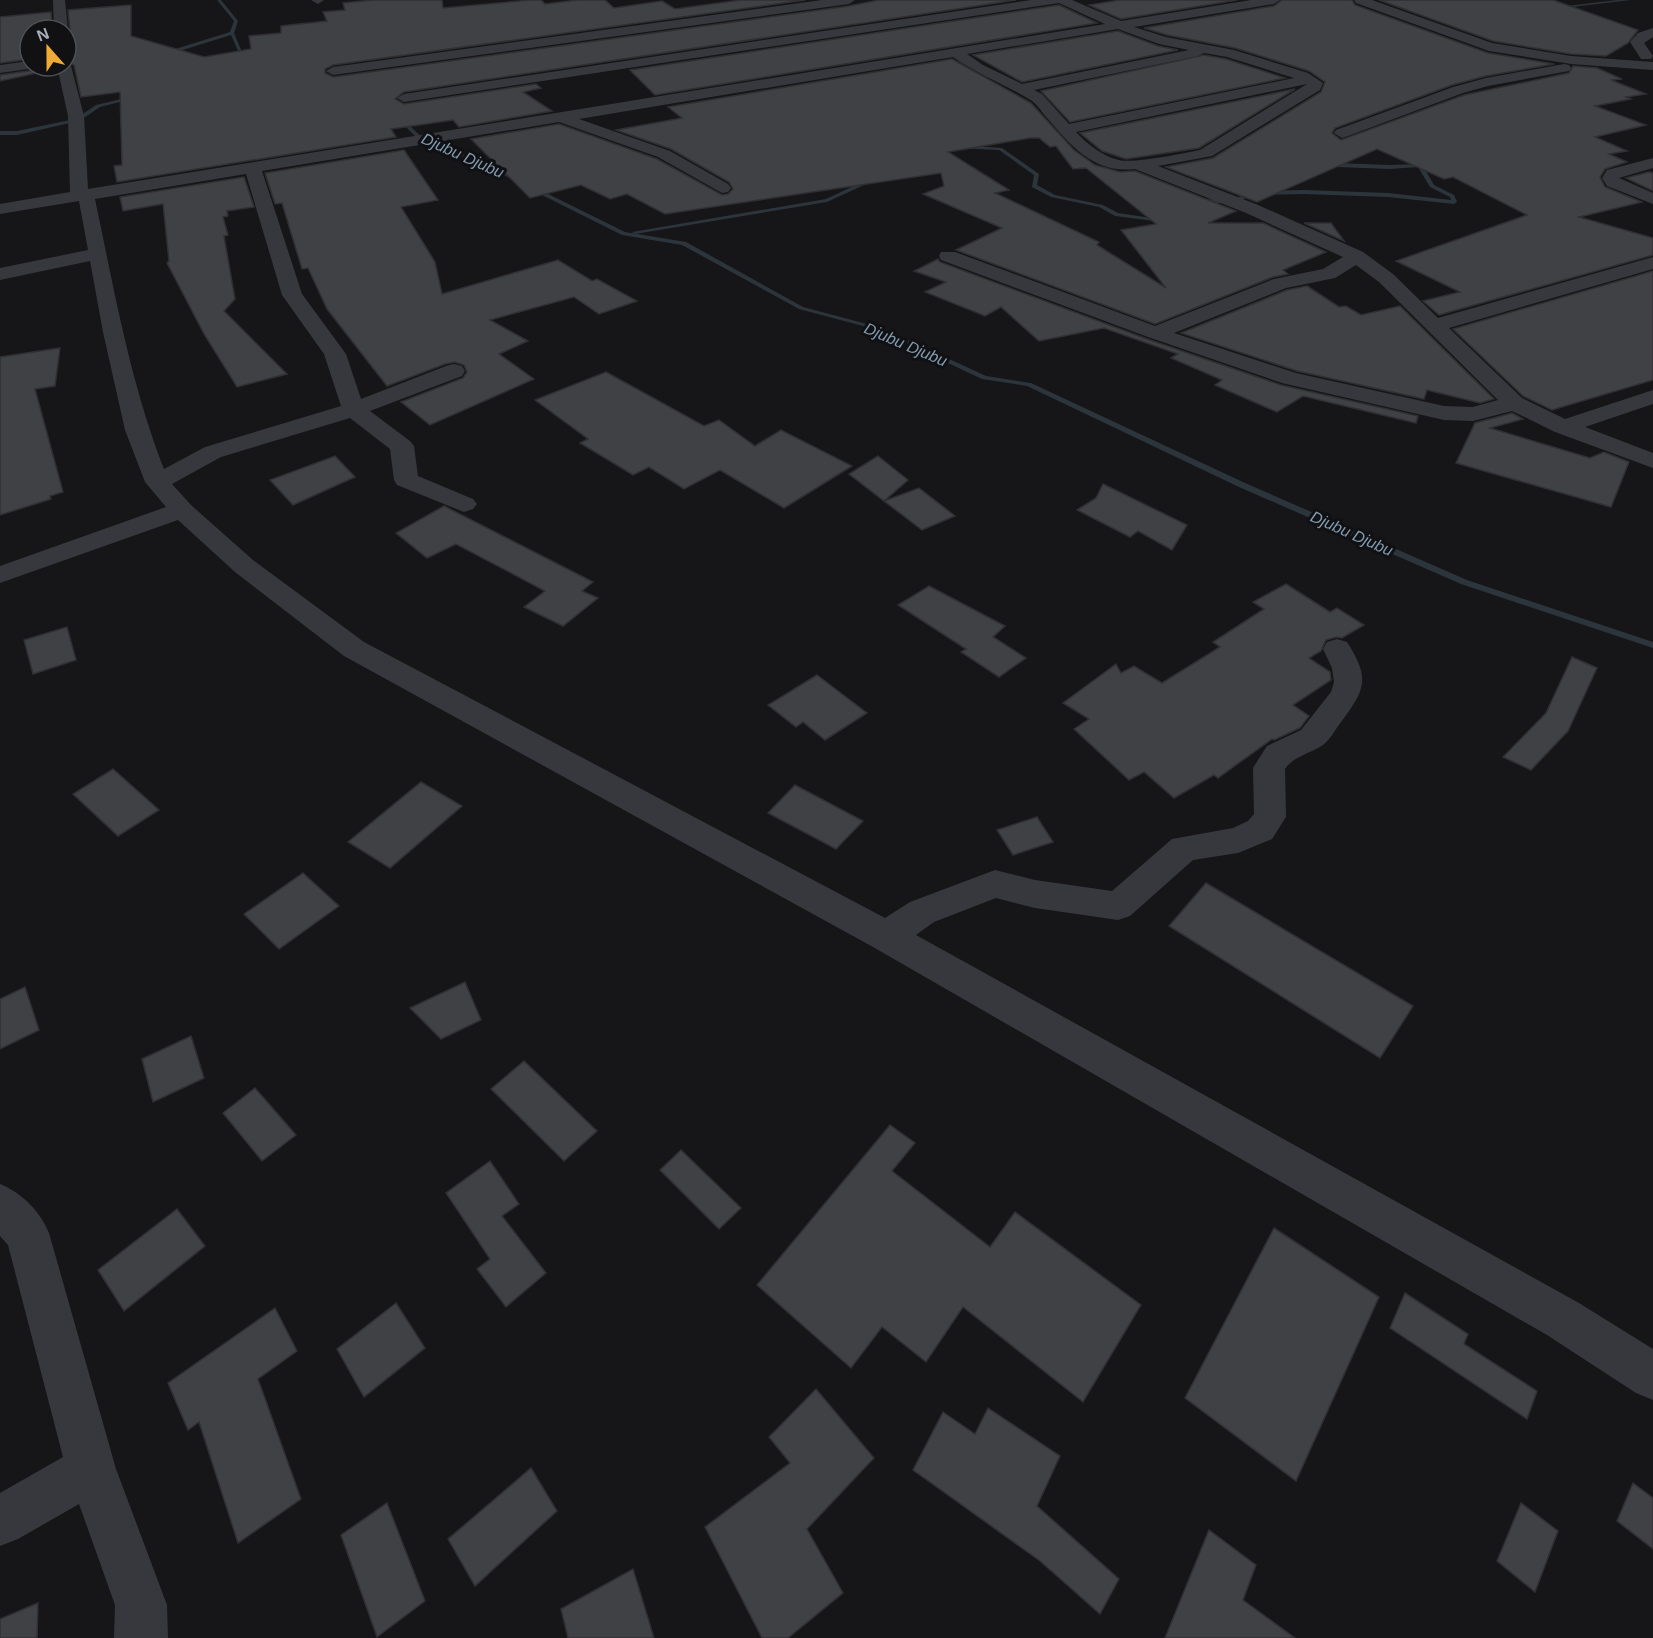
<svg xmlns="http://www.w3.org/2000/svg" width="1653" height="1638" font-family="Helvetica,sans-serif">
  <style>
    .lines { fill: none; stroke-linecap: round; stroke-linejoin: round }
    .stream { fill: #2c353c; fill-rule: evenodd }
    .building { fill: #404145; stroke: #303034; stroke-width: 1.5; fill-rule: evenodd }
    .minor { fill: #37383d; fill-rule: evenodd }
    .labels { text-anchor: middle; stroke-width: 6; stroke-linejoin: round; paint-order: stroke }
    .far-water-label { font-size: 16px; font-style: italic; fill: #809cb2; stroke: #111113 }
  </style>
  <rect width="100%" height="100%" fill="#161618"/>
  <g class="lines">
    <!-- stream -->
    <g class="stream">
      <polygon points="217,0 221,0 238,21 234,33 247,64 243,65 241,64 243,62 231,35 173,53 170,58 166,58 169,51 230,32 234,21"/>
      <polygon points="1617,0 1631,0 1563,8 1562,10 1558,7"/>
      <polygon points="134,96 136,98 100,107 79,121 17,135 0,135 0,131 17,131 75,119 96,105"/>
      <polygon points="399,116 424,139 499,168 522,181 517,182 495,170 420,141 397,118"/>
      <polygon points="957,145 1002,148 1039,174 1037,185 1055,195 1103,205 1118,213 1165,220 1162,222 1115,216 1099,207 1051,197 1032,187 1034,175 999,150 955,148"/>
      <polygon points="1328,159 1332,159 1337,163 1390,165 1422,164 1434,185 1454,195 1457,202 1454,204 1388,197 1304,194 1252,195 1238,202 1197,204 1194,202 1197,200 1237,198 1251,191 1304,190 1388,193 1451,200 1450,197 1430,187 1418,167 1390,169 1336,167 1328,161"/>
      <polygon points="869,175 874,176 864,185 827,202 635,234 632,232 826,199 860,183"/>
      <polygon points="532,186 625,232 686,242 803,307 882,328 986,376 1031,383 1245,483 1467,580 1653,642 1653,648 1461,584 1239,487 1027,386 982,379 878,330 799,309 682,245 622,235 530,189 529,188"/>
    </g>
  </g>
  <!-- building -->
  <g class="building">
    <polygon points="373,0 442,0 443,8 531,0 541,0 545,4 578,0 605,0 614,8 662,1 675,9 741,0 805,0 333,65 325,69 325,73 333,77 849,6 879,0 1016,0 404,92 395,99 404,104 536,84 541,88 523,92 552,111 459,127 453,120 391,129 396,137 117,182 114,166 122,165 120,92 81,97 74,65 66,60 66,34 70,30 68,10 131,5 131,36 204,57 251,49 249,36 281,33 281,26 327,21 323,12 345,10 343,3"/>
    <polygon points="1120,0 1237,0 1121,19 1089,5"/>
    <polygon points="1282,0 1352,0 1355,5 1488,53 1554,64 1486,76 1452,85 1335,128 1332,133 1341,140 1464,95 1569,73 1573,66 1597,68 1622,79 1611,80 1646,94 1626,97 1631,99 1595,106 1646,125 1595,137 1627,151 1609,154 1627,162 1605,169 1600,177 1605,187 1642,202 1579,217 1653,238 1653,255 1439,315 1423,301 1460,292 1396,261 1527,215 1453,177 1444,179 1377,149 1257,202 1166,167 1213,158 1321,92 1325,82 1309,71 1235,48 1167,35 1144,28 1274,6"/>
    <polygon points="1379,0 1553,0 1638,30 1628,43 1606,56 1571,54 1493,41"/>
    <polygon points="1059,5 1097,23 655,95 630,70"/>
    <polygon points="51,12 52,30 30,30 30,59 0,63 0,17"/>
    <polygon points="1118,31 1158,46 1178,50 1022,82 973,55"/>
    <polygon points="1204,55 1226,59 1285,78 1070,122 1041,91"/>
    <path d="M952,59L1031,103L1074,150L1095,165L1120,172L1135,171L1236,211L1208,223H1263L1326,252L1283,270L1288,274L1273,277L1155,324L956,250L1002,228L923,194L944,186L941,173L665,214L627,194L610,199L581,185L530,198L471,139L559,124L657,159L722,195L728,194L733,189L729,182L671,149L616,130L682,118L668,107ZM1030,138H1039L1050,147L1056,146L1073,169L1086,168L1156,224L1121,230L1166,288L1097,245L1099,242L995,193L1009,190L948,152Z"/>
    <polygon points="38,66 55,66 55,69 0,81 0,75 35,70"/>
    <polygon points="1295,89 1199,148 1126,159 1102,151 1080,133"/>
    <polygon points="404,150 438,200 401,207 435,262 442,294 558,260 592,281 597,279 637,301 599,314 574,297 490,320 528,341 499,354 534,379 430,425 401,402 463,378 467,372 464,365 455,362 445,364 387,386 327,309 308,268 302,269 282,203 275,204 265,173"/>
    <polygon points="1649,172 1653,173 1653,191 1626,178"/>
    <polygon points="244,177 254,207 227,211 228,216 223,217 228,235 224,236 235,299 224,311 287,374 237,387 204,334 167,263 169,261 163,204 123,211 120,197"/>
    <polygon points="1304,223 1331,223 1344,241"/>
    <polygon points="938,259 940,262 1147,339 1281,385 1418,416 1416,423 1303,396 1277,412 1215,385 1222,380 1171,358 1178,354 1104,328 1039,341 1001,307 985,316 925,292 946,282 914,271"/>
    <polygon points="1653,271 1653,380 1552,410 1523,396 1453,329"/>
    <polygon points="1307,286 1339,307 1346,306 1361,315 1400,306 1494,399 1480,403 1427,390 1424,399 1297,371 1181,333 1287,290"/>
    <polygon points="60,348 55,386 35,389 63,492 50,496 51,499 0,515 0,357"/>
    <polygon points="606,372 704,426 719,420 755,446 781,430 852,466 784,508 720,470 684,489 649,467 633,475 580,443 588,439 535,400"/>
    <polygon points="1512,413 1523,419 1490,428 1590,458 1604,452 1629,462 1611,507 1456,463 1475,423"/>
    <polygon points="335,456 355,477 293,505 270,480"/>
    <polygon points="878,456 908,480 884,501 849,474"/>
    <polygon points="1103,484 1187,525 1172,550 1138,531 1130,537 1077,510 1096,498"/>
    <polygon points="919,488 955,516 922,530 884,501"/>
    <polygon points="444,506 593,582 582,591 598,598 563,626 524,607 545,591 456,544 427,558 396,533"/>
    <polygon points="1286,584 1330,612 1337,608 1364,625 1342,638 1336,637 1326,640 1321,651 1309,658 1330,672 1331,680 1293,705 1309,716 1300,728 1274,740 1272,739 1218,778 1214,775 1174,798 1144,772 1129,780 1074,729 1089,719 1063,703 1116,664 1121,673 1134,666 1162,683 1220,647 1213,642 1264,609 1253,602"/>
    <polygon points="929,586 1005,626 993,637 1026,658 999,677 961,652 966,649 898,605"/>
    <polygon points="67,627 76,660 33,674 24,640"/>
    <polygon points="1572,657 1597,668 1568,731 1531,770 1503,757 1546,713"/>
    <polygon points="817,675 867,713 825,740 803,722 796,727 768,705"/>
    <polygon points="113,769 159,810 118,836 73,794"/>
    <polygon points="421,782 462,806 390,868 348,842"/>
    <polygon points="795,785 863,821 836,849 768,813"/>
    <polygon points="1037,817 1053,842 1013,855 997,830"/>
    <polygon points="303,873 339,906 279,949 244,914"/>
    <polygon points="1206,883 1413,1006 1380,1058 1169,926"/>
    <polygon points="465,982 481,1020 441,1039 410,1008"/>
    <polygon points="25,987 39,1030 0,1049 0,999"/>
    <polygon points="191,1036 204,1078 153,1102 142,1059"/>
    <polygon points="524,1061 597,1131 564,1161 491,1089"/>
    <polygon points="255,1088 296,1135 262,1161 223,1113"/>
    <polygon points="890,1125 915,1143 892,1171 990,1247 1015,1212 1141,1305 1083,1402 963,1307 926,1362 882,1327 851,1368 757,1285"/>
    <polygon points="681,1150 741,1208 719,1229 660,1170"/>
    <polygon points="490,1161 519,1204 502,1216 546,1273 506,1307 477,1269 490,1259 446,1193"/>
    <polygon points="177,1209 205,1246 124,1311 98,1270"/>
    <polygon points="1274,1228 1379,1297 1296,1481 1185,1398"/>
    <polygon points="1405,1293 1468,1334 1464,1344 1537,1391 1527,1419 1390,1328"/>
    <polygon points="396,1303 425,1348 364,1397 337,1349"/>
    <polygon points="275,1308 297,1351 258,1379 301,1499 238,1543 199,1422 188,1430 168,1383"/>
    <polygon points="816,1389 874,1458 807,1529 843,1593 788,1638 762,1638 705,1527 790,1463 769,1437"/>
    <polygon points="988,1408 1060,1456 1037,1506 1119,1579 1100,1614 1040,1561 913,1470 943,1412 975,1434"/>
    <polygon points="531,1468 557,1511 475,1586 448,1539"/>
    <polygon points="1633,1483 1653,1498 1653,1549 1617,1521"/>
    <polygon points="387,1503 425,1601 377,1637 341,1535"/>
    <polygon points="1521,1503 1558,1531 1535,1592 1497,1561"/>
    <polygon points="1209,1530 1256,1565 1243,1600 1295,1638 1165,1638"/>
    <polygon points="633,1569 654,1638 568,1638 561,1609"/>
    <polygon points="38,1603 37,1638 0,1638 0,1619"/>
  </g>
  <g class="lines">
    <!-- minor -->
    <g class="minor">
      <polygon points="53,0 65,0 68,30 66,32 66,30 54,30"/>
      <polygon points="311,0 324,0 318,4"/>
      <polygon points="822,0 855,0 849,4 333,75 326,71 333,67"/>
      <path d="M1031,0H1072L1121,21L1251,0H1280L1274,4L1134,27L1166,37L1234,50L1308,73L1323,83L1320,90L1212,156L1158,166L1258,205L1363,252L1393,274L1438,318L1653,257V269L1449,328L1522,398L1565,419L1653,390V404L1585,427L1653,453V468L1555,432L1512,411L1473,421L1444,420L1282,383L1148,337L941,260L939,256L941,252H955L1155,326L1274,279L1323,269L1343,257L1246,213L1135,169C1095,174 1072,147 1048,119C1042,113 1037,103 1029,99C1004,84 977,74 953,57L579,119L670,151L728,184L731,188L728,192L722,193L658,157L559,122L262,171L302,294L346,354L361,399L446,366L454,364L462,366L465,371L462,376L370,411L410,441L414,446L418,476L473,499L477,504L473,509L464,512L397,485L394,480L390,449L350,418L221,457L172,484L191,505L253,560L364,642L885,918L910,902L995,870L1035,880L1112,891L1172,839L1233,828L1248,821L1254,814L1253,768L1258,760L1267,746L1301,730L1331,692L1334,682L1332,668L1323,649L1327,642L1337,639L1347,642C1370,678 1366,689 1341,722C1335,730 1329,742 1320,747C1308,754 1293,757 1285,769L1286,817L1272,839L1238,853L1193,860L1130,916L1118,920L1035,908L996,898L934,922L916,935L1579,1303L1653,1349V1400L1636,1393L1547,1335L873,947L344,656L235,572L178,520L0,583V566L166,507L145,482L125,430L103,332L90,261L0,280V268L88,250L79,201L0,214V204L70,192L68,116L57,66H66V62L71,66L84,116L88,189L1105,24L1059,3L404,102L397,98L404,94ZM1118,29L1159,44L1189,50L1022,84L983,65L967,54ZM1204,53L1227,57L1294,78L1069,124L1042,94L1034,90L1198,56ZM1307,84L1200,150C1185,153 1133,164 1119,160C1102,156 1087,144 1076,132ZM246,174L282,295L324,354L341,406L205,447L164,469C130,382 114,289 95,199ZM1356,265L1379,282L1498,400L1473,407L1444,406L1296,373L1174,333L1286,288L1335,278Z"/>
      <polygon points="1354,0 1372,0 1492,43 1571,56 1653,62 1653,70 1571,64 1489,51 1356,3"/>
      <polygon points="1653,28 1653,37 1644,43 1653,56 1651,59 1641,59 1630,42 1638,33"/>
      <polygon points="30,61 30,66 36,66 35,68 0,73 0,65"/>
      <polygon points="1564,64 1569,65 1571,68 1569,71 1488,86 1463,93 1348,136 1342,138 1334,133 1336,130 1453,87 1486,78"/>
      <polygon points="1653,158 1653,168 1619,178 1653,193 1653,204 1607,186 1602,178 1607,170"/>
      <path d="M0,1184C22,1193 40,1211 49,1233L116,1469L167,1605L168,1638H114L115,1605L79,1504L18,1539L0,1546V1493L63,1457L8,1245L0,1236Z"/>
    </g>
  </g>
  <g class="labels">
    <!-- far-water labels -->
    <g class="far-water-label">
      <text transform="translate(463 155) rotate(24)" y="6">Djubu Djubu</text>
      <text transform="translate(906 344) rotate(23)" y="6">Djubu Djubu</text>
      <text transform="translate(1352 533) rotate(24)" y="6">Djubu Djubu</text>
    </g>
  </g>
  <!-- north arrow -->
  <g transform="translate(48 48) rotate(339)"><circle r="28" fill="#111113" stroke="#4d5055" stroke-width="1.5"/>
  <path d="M0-4.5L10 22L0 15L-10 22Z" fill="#efab37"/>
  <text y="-9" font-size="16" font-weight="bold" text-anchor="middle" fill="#a8aeb8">N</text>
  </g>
</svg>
